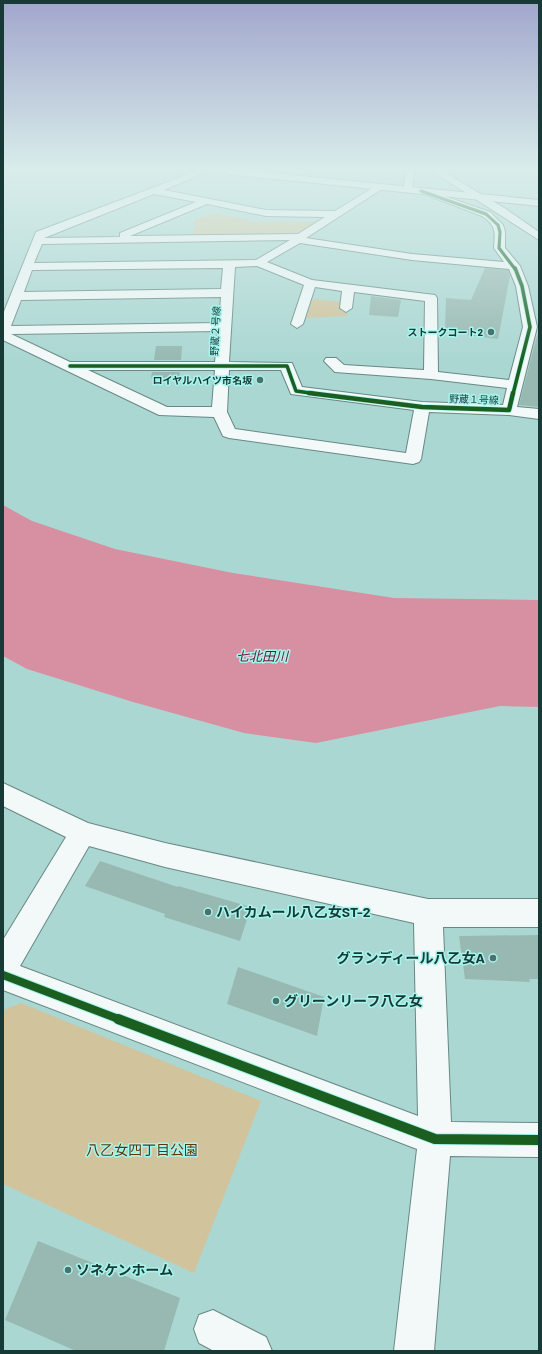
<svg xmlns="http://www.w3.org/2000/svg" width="542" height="1354" font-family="Barlow,'Noto Sans JP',sans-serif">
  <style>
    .green { fill: #d1c39b }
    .water { fill: #d790a2 }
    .building { fill: #98b9b2 }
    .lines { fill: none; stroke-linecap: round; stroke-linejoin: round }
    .street-casing { stroke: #688885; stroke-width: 2 }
    .primary-casing { stroke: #688885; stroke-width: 2 }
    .highway-casing { stroke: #688885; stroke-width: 2 }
    .street { fill: #f2f9f8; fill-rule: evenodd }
    .primary { fill: #f2f9f8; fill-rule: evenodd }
    .highway { fill: #f2f9f8; fill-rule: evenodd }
    .cycleway-far4-casing { stroke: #a6f6ee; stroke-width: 4 }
    .cycleway-far3-casing { stroke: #a6f6ee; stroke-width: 5 }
    .cycleway-far2-casing { stroke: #a6f6ee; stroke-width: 6 }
    .cycleway-far1-casing { stroke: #a6f6ee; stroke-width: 10 }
    .cycleway-casing { stroke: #a6f6ee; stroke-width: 12 }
    .cycleway-far4 { stroke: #1b5e20; stroke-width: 3 }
    .cycleway-far3 { stroke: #1b5e20; stroke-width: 3.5 }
    .cycleway-far2 { stroke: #1b5e20; stroke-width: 4.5 }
    .cycleway-far1 { stroke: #1b5e20; stroke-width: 8 }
    .cycleway { stroke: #1b5e20; stroke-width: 10 }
    .poi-dot { fill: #4b716d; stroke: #a6f6ee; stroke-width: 1.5 }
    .labels { text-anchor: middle; stroke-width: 3; stroke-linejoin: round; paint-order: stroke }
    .far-street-label { font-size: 10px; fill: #183a37; stroke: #a6f6ee }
    .far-poi-label { font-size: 10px; font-weight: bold; fill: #183a37; stroke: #a6f6ee; text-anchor: end }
    .water-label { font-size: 13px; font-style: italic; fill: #62172d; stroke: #a6f6ee }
    .near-poi-label { font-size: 14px; font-weight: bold; fill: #183a37; stroke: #a6f6ee; text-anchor: start }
    .near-park-label { font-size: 14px; fill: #57360b; stroke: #a6f6ee }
  </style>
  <rect width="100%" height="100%" fill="#abd7d2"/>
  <!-- green -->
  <g class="green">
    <polygon points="215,213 249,220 251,222 315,222 298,233 192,234 196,229 193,224 194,220"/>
    <polygon points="313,299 342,302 346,310 347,316 306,318"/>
    <polygon points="21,1003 261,1101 194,1273 3,1184 3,1010"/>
  </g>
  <!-- water -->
  <polygon class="water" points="3,505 32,521 115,549 233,573 394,598 539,600 539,707 500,706 316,743 244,733 133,702 27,669 3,656"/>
  <!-- building -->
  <g class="building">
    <polygon points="485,268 508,270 510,276 498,339 467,335 468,332 445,330 446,298 471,300"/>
    <polygon points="371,296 401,300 398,317 369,315"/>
    <polygon points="539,331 539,407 519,405 536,339"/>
    <polygon points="156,346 182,346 181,360 154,360"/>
    <polygon points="152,372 180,372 179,378 151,378"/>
    <polygon points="100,861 178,887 178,886 251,907 240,941 164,917 165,914 85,886"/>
    <polygon points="539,935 539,979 529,979 530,982 465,979 459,936"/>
    <polygon points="238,967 324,997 317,1036 227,1004"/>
    <polygon points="38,1241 180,1298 164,1351 76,1351 5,1320"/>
  </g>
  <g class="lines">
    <!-- street casing -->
    <g class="street-casing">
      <g id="street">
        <path d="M197,171H208L164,190L266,210L335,211L377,185H383L385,187L306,238L412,254L504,262L494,248C495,232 497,226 482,216L416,191L418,189H424L490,212L503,225L505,232V248L520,266L528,286L537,327L517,407L539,409V419L509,415L429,412L421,459L419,462L413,464L229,438L223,436L214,417L159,415L3,340V314L36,232ZM154,194L196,202L120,233V237L44,238ZM207,204L266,216L325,217L298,234L130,236ZM290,240L256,260L34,263L42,244ZM300,243L412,260L509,269L516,286L523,327L509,380L438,372L437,298L435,295L312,280L267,262ZM257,266L304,285L291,324L297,328L303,324L315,287L342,291L340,308L346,312L352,308L354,292L425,301L424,370L344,365L336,358H326L324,361L335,372L431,379L507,388L503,405L422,402L302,387L292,363L229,362L235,267ZM223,268L221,289L24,292L32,270ZM221,297L219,323L11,326L21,300ZM218,331L215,362H70L11,334ZM88,370H215L212,407H167ZM229,370H281L291,394L414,410L406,453L235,429L227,412Z"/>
        <polygon points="406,171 414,171 412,188 406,188 404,186"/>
        <path d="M3,783L88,823L165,843L428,899H539V927H443L451,1122L539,1123V1157L450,1156L434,1351H394L417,1149L3,990V940L66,837L3,806ZM89,846L165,867L414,923L418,1116L20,966Z"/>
        <polygon points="213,1310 266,1337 272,1351 214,1351 199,1343 194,1329 199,1315"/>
      </g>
    </g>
    <!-- primary casing -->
    <g class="primary-casing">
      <polygon id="primary" points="224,171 251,171 539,200 539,206 228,174"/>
    </g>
    <!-- highway casing -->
    <g class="highway-casing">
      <polygon id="highway" points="432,171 442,171 506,209 539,232 539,240"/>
    </g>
    <!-- street -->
    <use href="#street" class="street"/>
    <!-- primary -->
    <use href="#primary" class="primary"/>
    <!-- highway -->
    <use href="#highway" class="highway"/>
    <!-- cycleway-far4 casing -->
    <g class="cycleway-far4-casing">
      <polyline id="cycleway-far4" points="421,191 486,214 498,225 500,232 499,248 515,269"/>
    </g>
    <!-- cycleway-far3 casing -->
    <g class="cycleway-far3-casing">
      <g id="cycleway-far3">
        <polyline points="70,366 287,366 296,391 317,394"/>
        <polyline points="513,394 530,327 522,286 515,268"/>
      </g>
    </g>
    <!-- cycleway-far2 casing -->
    <g class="cycleway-far2-casing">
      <polyline id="cycleway-far2" points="309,393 422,407 509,410 513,393"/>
    </g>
    <!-- cycleway-far1 casing -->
    <g class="cycleway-far1-casing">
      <polyline id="cycleway-far1" points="3,975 121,1020"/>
    </g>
    <!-- cycleway casing -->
    <g class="cycleway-casing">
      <polyline id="cycleway" points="118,1019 435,1139 539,1140"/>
    </g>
    <!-- cycleway-far4 -->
    <use href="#cycleway-far4" class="cycleway-far4"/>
    <!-- cycleway-far3 -->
    <use href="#cycleway-far3" class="cycleway-far3"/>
    <!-- cycleway-far2 -->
    <use href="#cycleway-far2" class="cycleway-far2"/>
    <!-- cycleway-far1 -->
    <use href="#cycleway-far1" class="cycleway-far1"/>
    <!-- cycleway -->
    <use href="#cycleway" class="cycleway"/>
  </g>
  <!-- sky -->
  <linearGradient id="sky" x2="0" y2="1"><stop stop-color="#a1a6cc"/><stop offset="0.47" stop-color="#d9edeb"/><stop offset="1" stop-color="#d9edeb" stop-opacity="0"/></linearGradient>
  <rect width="542" height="360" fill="url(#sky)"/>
  <!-- markers -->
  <g class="poi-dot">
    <circle cx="491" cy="332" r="4"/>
    <circle cx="260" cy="380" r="4"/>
    <circle cx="208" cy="912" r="4"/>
    <circle cx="493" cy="958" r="4"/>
    <circle cx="276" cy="1001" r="4"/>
    <circle cx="68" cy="1270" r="4"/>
  </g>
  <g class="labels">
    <!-- far-street labels -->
    <g class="far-street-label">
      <text transform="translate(215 331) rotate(-87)" y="4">野蔵２号線</text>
      <text transform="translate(474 399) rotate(2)" y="4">野蔵１号線</text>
    </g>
    <!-- far-poi labels -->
    <g class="far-poi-label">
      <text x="483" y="336">ストークコート2</text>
      <text x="252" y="384">ロイヤルハイツ市名坂</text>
    </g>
    <!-- water labels -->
    <g class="water-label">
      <text x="262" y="661">七北田川</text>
    </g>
    <!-- near-poi labels -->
    <g class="near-poi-label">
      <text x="216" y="917">ハイカムール八乙女ST-2</text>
      <text x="485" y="963" text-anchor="end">グランディール八乙女A</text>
      <text x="284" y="1006">グリーンリーフ八乙女</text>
      <text x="76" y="1275">ソネケンホーム</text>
    </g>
    <!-- near-park labels -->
    <g class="near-park-label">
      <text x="142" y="1155">八乙女四丁目公園</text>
    </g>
  </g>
  <!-- border -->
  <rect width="542" height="1354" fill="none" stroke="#183a37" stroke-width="8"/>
</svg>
